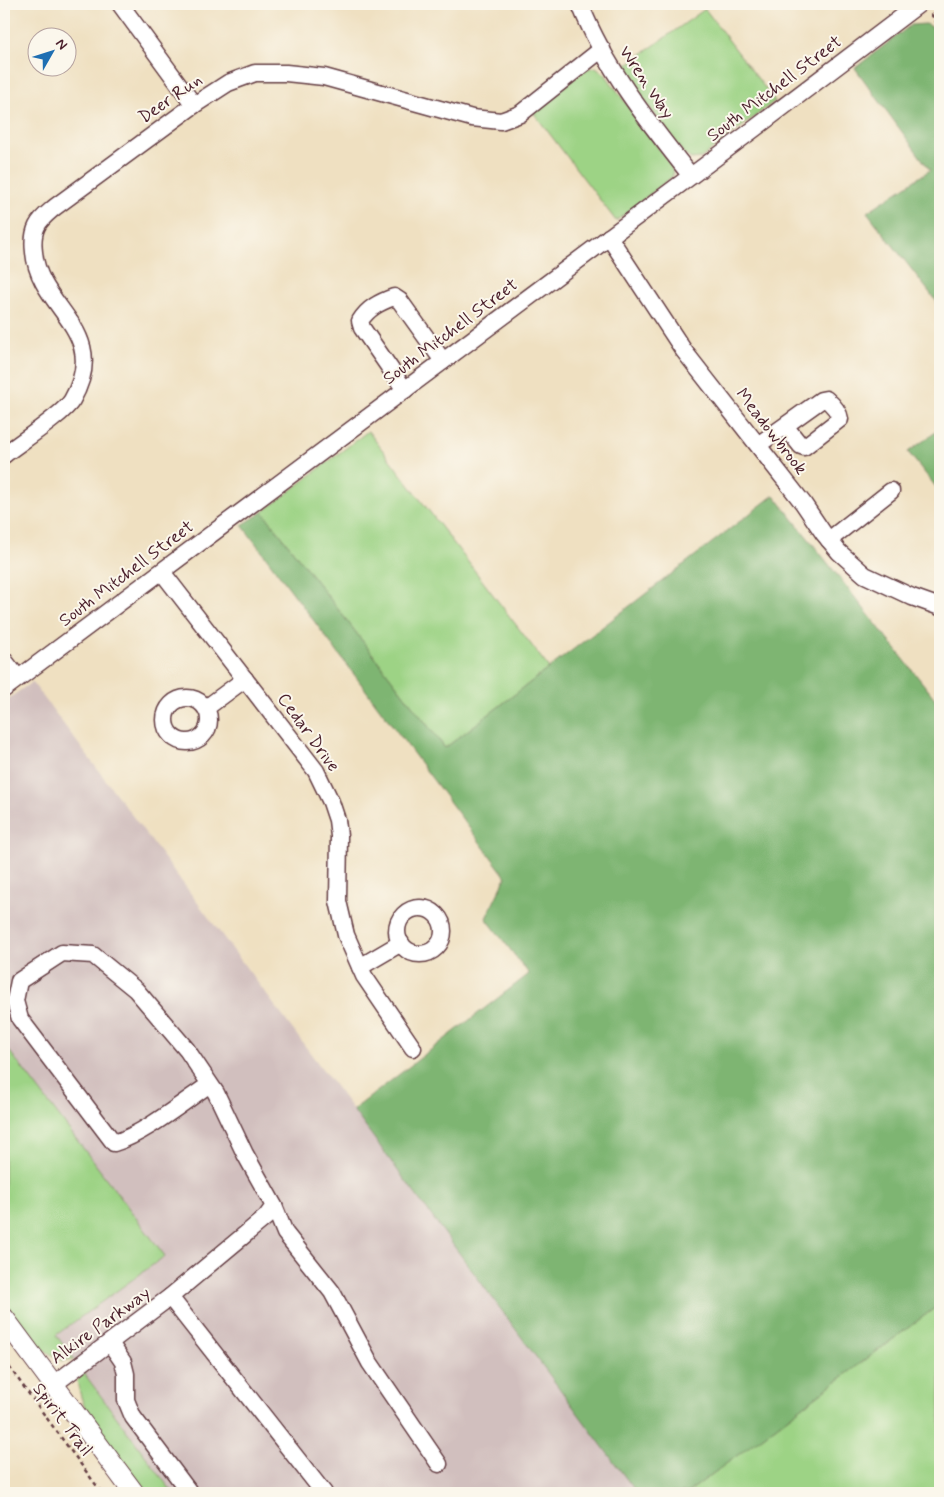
<svg xmlns="http://www.w3.org/2000/svg" width="944" height="1497" font-family="Mynerve,sans-serif">
  <style>
    .industrial { fill: #d1bfbe }
    .green { fill: #9dd385; stroke: #747958 }
    .forest { fill: #7eb572; stroke: #646a4e }
    .lines { fill: none; stroke-linecap: round; stroke-linejoin: round }
    .minor-casing { stroke: #633c42; stroke-width: 19 }
    .major-casing { stroke: #633c42; stroke-width: 22 }
    .path { stroke: #633c42; stroke-width: 2.5; stroke-dasharray: 4 4; stroke-linecap: butt }
    .minor { stroke: #fff; stroke-width: 16 }
    .major { stroke: #fff; stroke-width: 20 }
    .labels { text-anchor: middle; stroke-width: 4; stroke-linejoin: round; paint-order: stroke }
    .street-label { font-size: 18px; fill: #4a1f2b; stroke: #fbf7ec }
  </style>
  <rect width="100%" height="100%" fill="#fbf7ec"/>
  <filter id="ink" filterUnits="userSpaceOnUse"><feTurbulence type="fractalNoise" baseFrequency=".02" numOctaves="2"/><feDisplacementMap in="SourceGraphic" scale="10" xChannelSelector="R" yChannelSelector="G"/><feConvolveMatrix kernelMatrix="1 2 1 2 8 2 1 2 1" color-interpolation-filters="sRGB"/></filter>
  <filter id="wash" filterUnits="userSpaceOnUse"><feTurbulence type="fractalNoise" baseFrequency=".0096" numOctaves="4" result="noise"/><feDisplacementMap in="SourceGraphic" scale="20" xChannelSelector="R" yChannelSelector="G"/><feGaussianBlur stdDeviation="1.12" result="paint"/><feColorMatrix in="noise" values="0 0 0 0 0 0 0 0 0 0 0 0 0 0 0 0 0 1.4 0 .05"/><feComposite in="paint" operator="in"/></filter>
  <g filter="url(#wash)">
    <rect width="100%" height="100%" fill="#efe0c1"/>
    <!-- industrial -->
    <polygon class="industrial" points="32,682 353,1110 637,1493 173,1493 56,1335 164,1256 4,1044 4,702"/>
    <!-- green -->
    <g class="green">
      <polygon points="705,9 775,101 701,158 691,159 684,154 621,69"/>
      <polygon points="596,67 605,74 672,167 673,176 616,221 533,112 586,69"/>
      <polygon points="368,431 549,668 445,748 263,512"/>
      <polygon points="4,1044 165,1256 56,1335 74,1359 62,1361 31,1342 4,1305"/>
      <polygon points="940,1304 940,1493 687,1493"/>
      <path d="M83,1372L173,1493H143C117,1458 85,1425 77,1381Z"/>
    </g>
    <!-- forest -->
    <g class="forest">
      <polygon points="926,24 940,31 940,306 867,212 930,170 855,68 911,25"/>
      <polygon points="940,429 940,492 908,452"/>
      <polygon points="774,495 940,705 940,1304 687,1493 637,1493 353,1110 529,974 486,918 506,877 242,525 263,512 445,748"/>
    </g>
  </g>
  <g filter="url(#ink)">
    <g class="lines">
      <!-- minor casing -->
      <g class="minor-casing">
        <g id="minor">
          <polyline points="120,4 194,105"/>
          <path d="M580,4C605,68 649,123 691,176"/>
          <polyline points="609,237 684,351 803,503 824,534 839,552 865,575 912,597 940,607"/>
          <path d="M405,390L362,328L360,321C368,308 380,302 394,297L400,301L443,361"/>
          <path d="M758,445L821,400L826,399C832,404 839,411 840,419L804,447L801,446L785,426"/>
          <path d="M4,455C19,443 64,414 72,400C112,330 39,310 34,252C33,244 33,234 37,226C41,218 48,213 55,207L194,105L228,83L255,73H286L324,77L472,118L501,121L520,114L602,49"/>
          <polyline points="829,540 891,491"/>
          <polyline points="162,572 316,771 331,802 337,820 339,836 338,901 346,935 364,976 413,1048"/>
          <polyline points="4,660 18,678"/>
          <polyline points="4,689 754,129 919,4"/>
          <circle cx="187" cy="720" r="22"/>
          <polyline points="206,708 245,679"/>
          <circle cx="420" cy="931" r="23"/>
          <polyline points="360,967 401,943"/>
          <polyline points="274,1206 285,1233 332,1292 370,1363 439,1464"/>
          <polyline points="170,1297 324,1493"/>
          <polyline points="110,1343 123,1362 126,1374 126,1400 133,1417 190,1493"/>
          <path d="M53,1385L170,1297L266,1217L274,1206L245,1154L216,1093L187,1050L136,990L93,955L62,953L19,981L15,1001L20,1019L114,1143C144,1134 182,1103 210,1084"/>
        </g>
      </g>
      <!-- major casing -->
      <g class="major-casing">
        <polyline id="major" points="4,1318 134,1493"/>
      </g>
      <!-- path -->
      <g class="path">
        <polyline points="931,14 940,28"/>
        <polyline points="4,1360 102,1493"/>
      </g>
      <!-- minor -->
      <use href="#minor" class="minor"/>
      <!-- major -->
      <use href="#major" class="major"/>
    </g>
  </g>
  <g class="labels">
    <!-- street labels -->
    <g class="street-label">
      <text transform="translate(647 82) rotate(56)" y="6">Wren Way</text>
      <text transform="translate(774 88) rotate(-37)" y="6">South Mitchell Street</text>
      <text transform="translate(170 98) rotate(-35)" y="6">Deer Run</text>
      <text transform="translate(450 331) rotate(-37)" y="6">South Mitchell Street</text>
      <text transform="translate(772 431) rotate(52)" y="6">Meadowbrook</text>
      <text transform="translate(126 573) rotate(-37)" y="6">South Mitchell Street</text>
      <text transform="translate(309 732) rotate(54)" y="6">Cedar Drive</text>
      <text transform="translate(100 1325) rotate(-36)" y="6">Alkire Parkway</text>
      <text transform="translate(63 1419) rotate(53)" y="6">Spirit Trail</text>
    </g>
  </g>
  <!-- margin -->
  <rect width="944" height="1497" fill="none" stroke="#fbf7ec" stroke-width="20"/>
  <!-- north arrow -->
  <g transform="translate(52 52) rotate(51)"><circle r="24" fill="#fbf7ec" stroke="#b4a19f"/>
  <path d="M0-4L9 19L0 12L-9 19Z" fill="#1f6fb2"/>
  <text y="-8" font-size="14" font-weight="bold" text-anchor="middle" fill="#4a1f2b">N</text>
  </g>
</svg>
